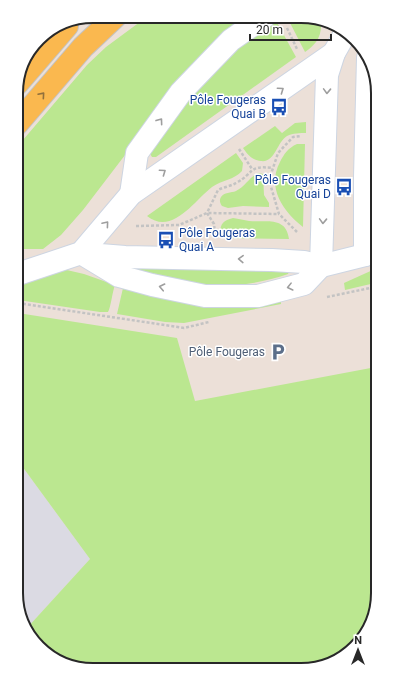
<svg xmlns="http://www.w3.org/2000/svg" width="394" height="686" font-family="Roboto,sans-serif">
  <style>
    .industrial { fill: #dbdae3 }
    .green { fill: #bbe790 }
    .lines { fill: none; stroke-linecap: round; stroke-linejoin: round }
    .minor-casing { stroke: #cdd5e2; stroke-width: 24 }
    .major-casing { stroke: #c3c3c3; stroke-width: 24 }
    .path { stroke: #c3c3c3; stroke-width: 2.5; stroke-dasharray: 3 2; stroke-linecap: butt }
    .minor { stroke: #fff; stroke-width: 22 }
    .major { stroke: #fab84f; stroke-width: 22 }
    .oneway { stroke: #9e9e9e }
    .oneway2 { stroke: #91703c }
    .labels { text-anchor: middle; stroke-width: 3; stroke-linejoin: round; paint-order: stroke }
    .transit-label { font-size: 12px; fill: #164399; stroke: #fff; text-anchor: end }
    .service-label { font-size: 12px; fill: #4e5e75; stroke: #fff; text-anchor: end }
    .rim { fill: none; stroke: #282828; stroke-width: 2 }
  </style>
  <rect width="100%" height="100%" fill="#ece0d8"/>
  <!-- industrial -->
  <polygon class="industrial" points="19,462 90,559 27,628 20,618"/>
  <!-- green -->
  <g class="green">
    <polygon points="148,16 247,17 164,104 83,210 61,235 43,249 18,249 17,147 87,65 106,47"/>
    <polygon points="274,17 296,57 156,157 152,157 149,152 210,72"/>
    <path d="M287,17H316L321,20C322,35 318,43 305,52Z"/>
    <path d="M306,122V133C300,133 293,133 287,136C277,142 275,163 261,161C252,160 248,155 243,148L275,126L282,133L295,123Z"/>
    <path d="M297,144H305L303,227C284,212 266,188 280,162C284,154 288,148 297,144Z"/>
    <path d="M236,153L243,163L242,171C234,180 222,180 212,187C194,201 172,236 147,216Z"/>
    <path d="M259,173L263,174L264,195L269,203V207L243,206L228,208L222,206C220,203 219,200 221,197C224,192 231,193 236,191C245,187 250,176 259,173Z"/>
    <path d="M233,218C239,219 244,220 249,221C264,223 286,215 289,239L221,238C219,226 221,221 233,218Z"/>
    <path d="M133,267L285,268L289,272L288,274C256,285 221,289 187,284C169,281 151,274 133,270Z"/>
    <path d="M58,268L84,274L115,285C112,293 111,307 108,312H100L18,300V284Z"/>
    <polygon points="375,269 375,283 345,290 344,283"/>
    <polygon points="123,288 280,300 281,302 281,304 184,323 165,322 117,314"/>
    <polygon points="18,313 177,338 195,401 376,367 378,599 362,640 326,666 82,669 46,654 27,628 90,559 19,462"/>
  </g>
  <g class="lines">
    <!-- minor casing -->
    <g class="minor-casing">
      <g id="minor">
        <polyline points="131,194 137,153 181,92 231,40 264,17"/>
        <polyline points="81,253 119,276 152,285 205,296 258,296 304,284 321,266 327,75 334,53 346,32"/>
        <polyline points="87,254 125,257 272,260 304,262 321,266 365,255 375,251"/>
        <polyline points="365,255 365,177 368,58"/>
        <polyline points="18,274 81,253 131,194 334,53"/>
      </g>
    </g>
    <!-- major casing -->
    <g class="major-casing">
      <g id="major">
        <polyline points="17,84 67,26"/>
        <polyline points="17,124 83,47 116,16"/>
      </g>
    </g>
    <!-- path -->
    <g class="path">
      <polyline points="287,28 297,49"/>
      <polyline points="239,149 252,169"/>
      <polyline points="136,226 179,225 207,213 279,214"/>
      <polyline points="297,232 279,214 269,180 278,153 293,137 301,136"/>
      <path d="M215,234L214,224L207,213L218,190C224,187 231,186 236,183C255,173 247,165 273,168"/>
      <polyline points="327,297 375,287"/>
      <polyline points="18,303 184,328 209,322"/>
    </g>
    <!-- minor -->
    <use href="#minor" class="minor"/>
    <!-- major -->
    <use href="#major" class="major"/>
  </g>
  <!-- one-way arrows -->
  <defs><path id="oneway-chevron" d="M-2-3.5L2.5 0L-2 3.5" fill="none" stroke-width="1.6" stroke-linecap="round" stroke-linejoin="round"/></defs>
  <g class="oneway">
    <use href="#oneway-chevron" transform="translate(281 90) rotate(-35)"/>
    <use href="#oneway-chevron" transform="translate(327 91) rotate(92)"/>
    <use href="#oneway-chevron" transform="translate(160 121) rotate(-54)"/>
    <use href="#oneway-chevron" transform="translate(163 172) rotate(-35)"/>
    <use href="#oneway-chevron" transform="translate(323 221) rotate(92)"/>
    <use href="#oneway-chevron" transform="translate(106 224) rotate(-50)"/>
    <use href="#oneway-chevron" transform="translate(241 259) rotate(-178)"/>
    <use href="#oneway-chevron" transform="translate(162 287) rotate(-168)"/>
    <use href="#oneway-chevron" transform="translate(290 287) rotate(166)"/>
  </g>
  <use class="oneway2" href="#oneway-chevron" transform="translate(42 95) rotate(-49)"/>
  <!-- icons -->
  <defs>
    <g id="bus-bare" transform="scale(1.38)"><path d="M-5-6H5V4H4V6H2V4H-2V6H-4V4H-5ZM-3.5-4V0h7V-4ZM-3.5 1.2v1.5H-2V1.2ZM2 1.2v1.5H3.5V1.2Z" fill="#1a4fb4" stroke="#fff" stroke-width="2.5" paint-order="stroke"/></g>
    <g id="parking-bare" transform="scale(1.38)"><path d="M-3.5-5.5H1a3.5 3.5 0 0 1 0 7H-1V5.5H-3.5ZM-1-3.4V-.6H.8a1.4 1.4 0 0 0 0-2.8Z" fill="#5c6f8a" stroke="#fff" stroke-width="2.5" paint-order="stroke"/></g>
  </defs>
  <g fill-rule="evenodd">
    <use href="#bus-bare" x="279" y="107"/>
    <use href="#bus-bare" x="344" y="187"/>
    <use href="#bus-bare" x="166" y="240"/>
    <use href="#parking-bare" x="278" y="352"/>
  </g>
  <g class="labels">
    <!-- transit labels -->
    <g class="transit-label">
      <text x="266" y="104">Pôle Fougeras<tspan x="266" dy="14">Quai B</tspan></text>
      <text x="331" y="184">Pôle Fougeras<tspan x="331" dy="14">Quai D</tspan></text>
      <text x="179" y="237" text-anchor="start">Pôle Fougeras<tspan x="179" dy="14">Quai A</tspan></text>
    </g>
    <!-- service labels -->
    <g class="service-label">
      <text x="265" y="356">Pôle Fougeras</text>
    </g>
  </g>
  <!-- crop -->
  <path d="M0 0H394V686H0ZM93 23H301A70 70 0 0 1 371 93V593A70 70 0 0 1 301 663H93A70 70 0 0 1 23 593V93A70 70 0 0 1 93 23Z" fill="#fff" fill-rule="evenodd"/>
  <path class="rim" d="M93 23H301A70 70 0 0 1 371 93V593A70 70 0 0 1 301 663H93A70 70 0 0 1 23 593V93A70 70 0 0 1 93 23Z"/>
  <!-- north arrow -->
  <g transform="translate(358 650)" stroke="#ffffff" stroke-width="3" paint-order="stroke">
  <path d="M0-3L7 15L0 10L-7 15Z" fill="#282828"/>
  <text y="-6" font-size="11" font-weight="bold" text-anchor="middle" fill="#282828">N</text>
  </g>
  <!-- scale -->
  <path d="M250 34v6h81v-6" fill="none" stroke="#282828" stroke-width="2"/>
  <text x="256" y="34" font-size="12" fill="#282828" stroke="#ffffff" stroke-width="3" paint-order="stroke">20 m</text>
</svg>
